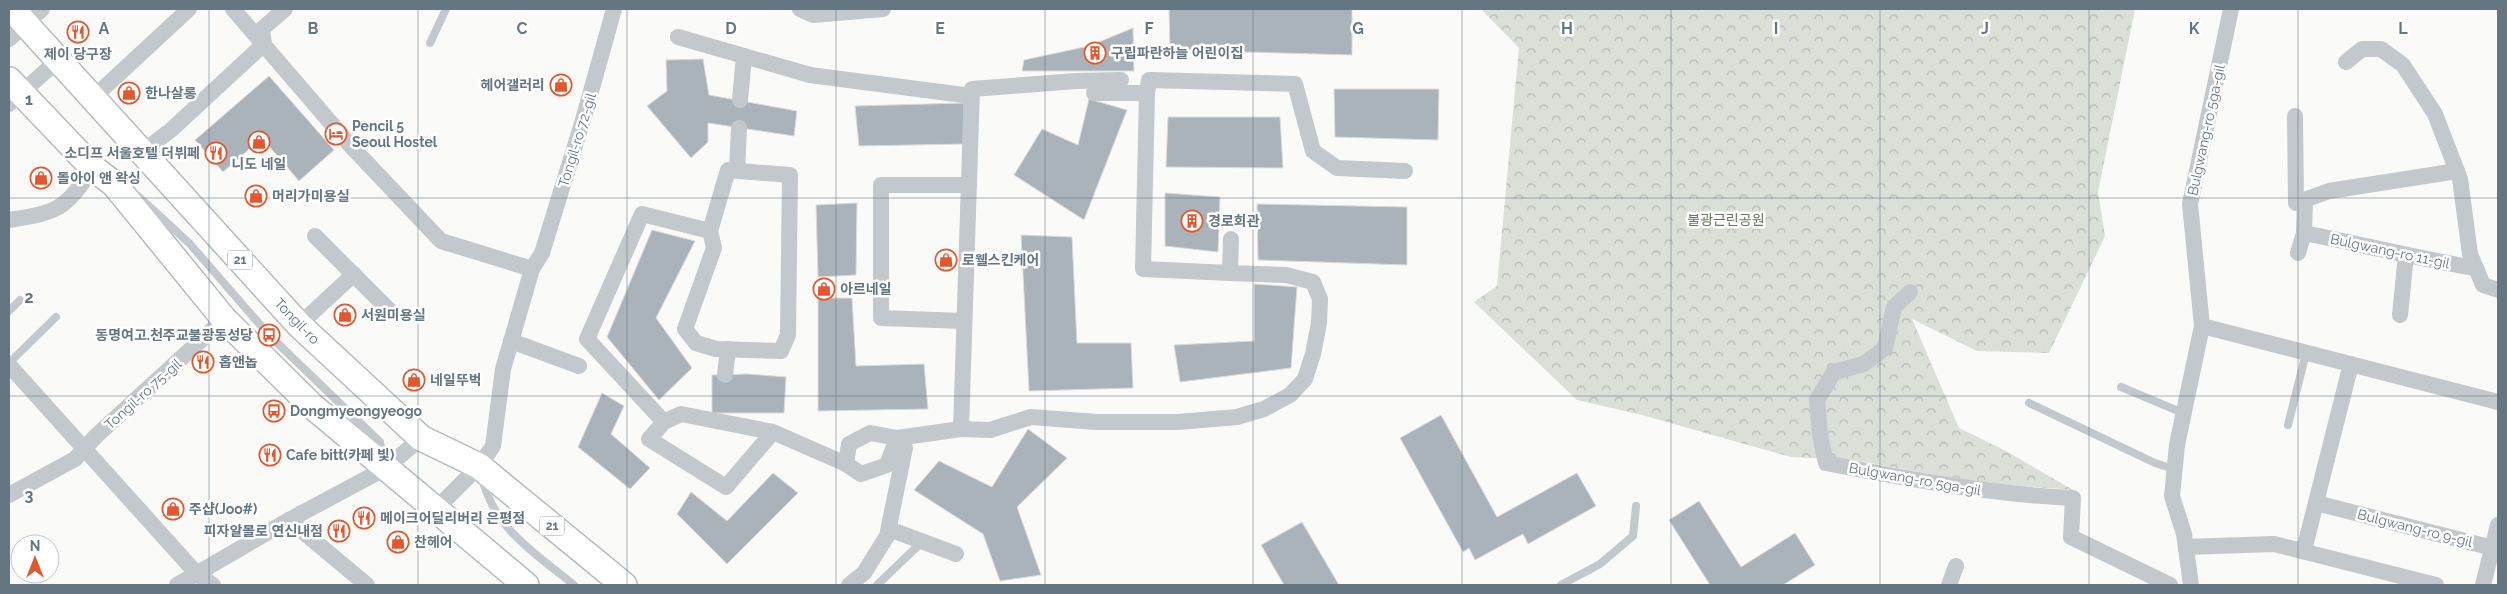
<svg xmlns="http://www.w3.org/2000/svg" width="2507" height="594" font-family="Raleway,'Noto Sans KR',sans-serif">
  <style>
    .forest { fill: url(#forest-crowns) }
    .building { fill: #aab3b9; stroke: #dcdcda }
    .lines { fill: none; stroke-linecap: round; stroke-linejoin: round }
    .primary-casing { stroke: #b5babe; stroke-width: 28 }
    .service { stroke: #c3c8cc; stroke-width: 8 }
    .minor { stroke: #c3c8cc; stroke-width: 16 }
    .primary { stroke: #fff; stroke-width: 25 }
    .grid { fill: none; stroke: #657683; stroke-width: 1; stroke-opacity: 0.55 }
    .labels { text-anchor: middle; stroke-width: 5; stroke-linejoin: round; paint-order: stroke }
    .shield { fill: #fff; stroke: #939fa8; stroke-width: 1 }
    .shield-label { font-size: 12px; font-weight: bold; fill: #657683 }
    .poi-label { font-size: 14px; font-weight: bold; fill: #657683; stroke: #fff; text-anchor: start }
    .street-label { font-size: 14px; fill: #657683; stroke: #fff }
    .park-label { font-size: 14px; fill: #687a64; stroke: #fff }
    .grid-label { font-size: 16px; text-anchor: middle; font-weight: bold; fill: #657683; stroke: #fff; stroke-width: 5; stroke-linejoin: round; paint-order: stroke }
  </style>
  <defs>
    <pattern id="forest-crowns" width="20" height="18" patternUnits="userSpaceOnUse" patternTransform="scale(1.25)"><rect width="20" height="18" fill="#dadfd7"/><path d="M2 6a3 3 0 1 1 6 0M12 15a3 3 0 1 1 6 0" fill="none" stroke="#b4b9b4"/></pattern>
  </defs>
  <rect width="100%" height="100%" fill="#fafaf8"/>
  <!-- forest -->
  <polygon class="forest" points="1481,9 2135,9 2098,192 2105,236 2049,353 1977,351 1912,319 1959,428 2006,451 2073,490 1973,482 1854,460 1791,457 1642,415 1577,400 1474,302 1497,286 1519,48"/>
  <!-- building -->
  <g class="building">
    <polygon points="1169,9 1352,9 1352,55 1170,50"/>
    <polygon points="1133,28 1134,71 1022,71 1024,60 1089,46"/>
    <polygon points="703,59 709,95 797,111 794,136 708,123 708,142 691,158 647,106 667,91 666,60"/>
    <polygon points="269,76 334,150 299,181 262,138 223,172 195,140"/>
    <polygon points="1334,89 1439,89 1438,140 1335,137"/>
    <polygon points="1089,99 1127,110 1084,220 1014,175 1042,129 1078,145"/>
    <polygon points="964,103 963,144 859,146 855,106"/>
    <polygon points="1168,117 1280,117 1283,168 1166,167"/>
    <polygon points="1165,193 1220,197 1218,252 1165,246"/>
    <polygon points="857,203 856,275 818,277 816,205"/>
    <polygon points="1257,204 1407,207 1407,265 1258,260"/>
    <polygon points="652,230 695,241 656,318 692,368 659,400 607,337"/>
    <polygon points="1021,235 1072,237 1077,343 1131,343 1133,388 1029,391"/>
    <polygon points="1254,284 1297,287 1291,368 1180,382 1174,345 1254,341"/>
    <polygon points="818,298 852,298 856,366 924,364 928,409 818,411"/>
    <polygon points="748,374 786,377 784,413 712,413 712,375"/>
    <polygon points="602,393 624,406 611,434 650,468 630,489 578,447"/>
    <polygon points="1441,415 1497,517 1577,473 1596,506 1528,544 1523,534 1475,560 1469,548 1463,552 1400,438"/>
    <polygon points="1028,429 1067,458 1017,507 1041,575 1000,581 983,534 914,490 939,461 992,487"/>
    <polygon points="773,473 798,493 727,564 677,514 691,492 727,521"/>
    <polygon points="1699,501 1741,567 1795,533 1815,565 1783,585 1710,585 1669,520"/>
    <polygon points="1302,522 1339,585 1284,585 1261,545"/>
  </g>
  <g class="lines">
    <!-- primary casing -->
    <g class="primary-casing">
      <g id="primary">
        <polyline points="12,9 299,325 421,438 479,466 624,585"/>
        <polyline points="9,80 93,168 114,184 224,319 311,405 526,585"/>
      </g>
    </g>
    <!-- service -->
    <g class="service">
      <polyline points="430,43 446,9"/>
      <polyline points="138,196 190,244 269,335 380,442 383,457"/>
      <polyline points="9,311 20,300"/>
      <polyline points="9,363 56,317"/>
      <polyline points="2121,387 2183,413"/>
      <polyline points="2029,403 2155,463 2174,469"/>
      <polyline points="2288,425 2306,353"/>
      <path d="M482,477C493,528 536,554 574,585"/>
      <polyline points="877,585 923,541"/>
      <polyline points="1561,585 1600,564 1633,536 1636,506"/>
    </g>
    <!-- minor -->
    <g class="minor">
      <polyline points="233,9 349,144 441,241 532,269"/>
      <polyline points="800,9 813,15 883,9"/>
      <polyline points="678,37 810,75 971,96"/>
      <polyline points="9,39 42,9"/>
      <polyline points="264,44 262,29 285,9"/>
      <polyline points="2346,62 2362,49 2381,49 2403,65 2435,114 2460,179 2470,254 2483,285 2498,290"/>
      <polyline points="1094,93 1147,93 1143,269 1230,273"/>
      <polyline points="1147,93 1149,80 1295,84 1313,151 1337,168 1405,171"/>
      <polyline points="93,98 189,9"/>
      <polyline points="740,100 744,56"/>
      <polyline points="9,104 58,60"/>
      <polyline points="2295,116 2296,203 2329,191 2457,171"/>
      <polyline points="142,152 171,130 264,44"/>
      <polyline points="737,170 739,128"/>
      <path d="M9,220C59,212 64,210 93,168"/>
      <path d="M2304,233C2361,244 2418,259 2476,268"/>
      <polyline points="315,236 391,312"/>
      <polyline points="2298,253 2304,233 2305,200"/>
      <path d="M1910,292L1894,307L1885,348L1864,364L1834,372L1817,400L1820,435L1826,463C1908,479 1989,494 2073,498L2071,537L2170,585"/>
      <polyline points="2400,315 2406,255"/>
      <polyline points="964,321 881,318 881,185 969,185"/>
      <polyline points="299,325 354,274"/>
      <polyline points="2202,326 2498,402"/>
      <polyline points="511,341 579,366"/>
      <polyline points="9,365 197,574 213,585"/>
      <polyline points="725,375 728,349"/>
      <polyline points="664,422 587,339 642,214 710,231 714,248 685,329 696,343 716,349 781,351 788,335 790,175 728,170 710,231"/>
      <polyline points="961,429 972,89 1076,81 1121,80"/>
      <polyline points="773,432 681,414 664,422 649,439 726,487 773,432 846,464"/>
      <polyline points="9,495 75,459 96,436 224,319"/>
      <polyline points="2316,503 2493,548"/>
      <polyline points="436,509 479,466 493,446 503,369 532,269 542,253 583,120 614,9"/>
      <polyline points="289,520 367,585"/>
      <polyline points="889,529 956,554"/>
      <polyline points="2186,547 2274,544 2436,585"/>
      <polyline points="2304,550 2351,364"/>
      <polyline points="177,585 289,520 386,468 421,438"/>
      <polyline points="849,585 864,573 887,536 905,448 897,438 870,433 849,444 846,464 861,474 887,465 897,438 961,429 990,430 1031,417 1097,422 1178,422 1237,417 1264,409 1290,395 1305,379 1313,354 1319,323 1320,299 1313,282 1286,275 1230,273 1231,239"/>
      <polyline points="1949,585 1956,566"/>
      <polyline points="2191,585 2184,534 2172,496 2177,445 2202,326 2190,204 2231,9"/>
      <polyline points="2483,585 2498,525"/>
    </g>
    <!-- primary -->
    <use href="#primary" class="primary"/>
  </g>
  <!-- grid -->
  <path class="grid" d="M209,9V585M418,9V585M627,9V585M836,9V585M1045,9V585M1253,9V585M1462,9V585M1671,9V585M1880,9V585M2089,9V585M2298,9V585M9,198H2498M9,396H2498"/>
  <!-- icons -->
  <defs>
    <g id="restaurant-ring" transform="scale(1.125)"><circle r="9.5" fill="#fff" stroke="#e4572e" stroke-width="1.5"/><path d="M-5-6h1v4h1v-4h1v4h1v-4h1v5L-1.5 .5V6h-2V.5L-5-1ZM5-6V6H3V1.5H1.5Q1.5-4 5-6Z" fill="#e4572e"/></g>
    <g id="building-ring" transform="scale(1.125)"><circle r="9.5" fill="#fff" stroke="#e4572e" stroke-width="1.5"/><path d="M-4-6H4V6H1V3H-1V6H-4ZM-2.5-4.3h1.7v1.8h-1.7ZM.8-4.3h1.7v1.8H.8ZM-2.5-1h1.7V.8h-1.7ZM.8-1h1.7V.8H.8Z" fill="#e4572e"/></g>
    <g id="shop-ring" transform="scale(1.125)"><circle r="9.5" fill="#fff" stroke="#e4572e" stroke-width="1.5"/><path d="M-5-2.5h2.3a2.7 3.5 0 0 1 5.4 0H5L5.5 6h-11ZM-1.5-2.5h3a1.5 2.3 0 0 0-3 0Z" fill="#e4572e"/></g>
    <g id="hotel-ring" transform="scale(1.125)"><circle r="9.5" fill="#fff" stroke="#e4572e" stroke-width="1.5"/><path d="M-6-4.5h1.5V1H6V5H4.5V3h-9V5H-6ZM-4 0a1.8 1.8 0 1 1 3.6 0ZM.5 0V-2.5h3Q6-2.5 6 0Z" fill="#e4572e"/></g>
    <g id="bus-ring" transform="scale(1.125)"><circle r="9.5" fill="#fff" stroke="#e4572e" stroke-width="1.5"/><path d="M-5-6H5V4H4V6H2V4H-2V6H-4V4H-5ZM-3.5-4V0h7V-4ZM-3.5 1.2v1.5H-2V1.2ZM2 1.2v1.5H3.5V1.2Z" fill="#e4572e"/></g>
  </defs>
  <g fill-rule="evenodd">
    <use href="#restaurant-ring" x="78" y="32"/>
    <use href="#building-ring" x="1095" y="53"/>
    <use href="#shop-ring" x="561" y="85"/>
    <use href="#shop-ring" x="129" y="93"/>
    <use href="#hotel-ring" x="336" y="134"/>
    <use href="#shop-ring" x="259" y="142"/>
    <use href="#restaurant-ring" x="216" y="153"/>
    <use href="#shop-ring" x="41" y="178"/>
    <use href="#shop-ring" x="256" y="196"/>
    <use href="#building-ring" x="1192" y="221"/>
    <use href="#shop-ring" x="946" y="260"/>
    <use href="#shop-ring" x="824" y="289"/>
    <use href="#shop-ring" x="345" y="315"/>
    <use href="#bus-ring" x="269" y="335"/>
    <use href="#restaurant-ring" x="203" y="362"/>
    <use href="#shop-ring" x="414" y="380"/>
    <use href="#bus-ring" x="274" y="411"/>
    <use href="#restaurant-ring" x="270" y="455"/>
    <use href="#shop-ring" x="173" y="509"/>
    <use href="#restaurant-ring" x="364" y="518"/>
    <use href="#restaurant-ring" x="339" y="531"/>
    <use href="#shop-ring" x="398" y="542"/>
  </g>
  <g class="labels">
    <!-- shield labels -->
    <g class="shield">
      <rect x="227.5" y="250.5" width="25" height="19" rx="4"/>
      <rect x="539.5" y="516.5" width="25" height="19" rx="4"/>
    </g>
    <g class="shield-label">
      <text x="240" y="264">21</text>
      <text x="552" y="530">21</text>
    </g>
    <!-- poi labels -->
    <g class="poi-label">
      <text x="1111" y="58">구립파란하늘 어린이집</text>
      <text x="78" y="59" text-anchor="middle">제이 당구장</text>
      <text x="545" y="90" text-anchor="end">헤어갤러리</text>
      <text x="145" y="98">한나살롱</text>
      <text x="352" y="131">Pencil 5<tspan x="352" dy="16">Seoul Hostel</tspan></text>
      <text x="200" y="158" text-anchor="end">소디프 서울호텔 더뷔페</text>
      <text x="259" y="169" text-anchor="middle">니도 네일</text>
      <text x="57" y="183">돌아이 앤 왁싱</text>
      <text x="272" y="201">머리가미용실</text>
      <text x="1208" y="226">경로회관</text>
      <text x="962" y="265">로웰스킨케어</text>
      <text x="840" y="294">아르네일</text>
      <text x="361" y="320">서원미용실</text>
      <text x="253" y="340" text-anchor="end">동명여고.천주교불광동성당</text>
      <text x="219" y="367">홉앤놉</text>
      <text x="430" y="385">네일뚜벅</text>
      <text x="290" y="416">Dongmyeongyeogo</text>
      <text x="286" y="460">Cafe bitt(카페 빛)</text>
      <text x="189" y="514">주샵(Joo#)</text>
      <text x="380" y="523">메이크어딜리버리 은평점</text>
      <text x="323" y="536" text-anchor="end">피자알볼로 연신내점</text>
      <text x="414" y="547">찬헤어</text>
    </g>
    <!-- street labels -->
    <g class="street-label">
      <text transform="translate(2206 130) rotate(-78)" y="5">Bulgwang-ro 5ga-gil</text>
      <text transform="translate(577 140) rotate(-73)" y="5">Tongil-ro 72-gil</text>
      <text transform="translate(2390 251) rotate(12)" y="5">Bulgwang-ro 11-gil</text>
      <text transform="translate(297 321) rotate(46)" y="5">Tongil-ro</text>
      <text transform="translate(143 394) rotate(-42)" y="5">Tongil-ro 75-gil</text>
      <text transform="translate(1915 479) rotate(10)" y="5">Bulgwang-ro 5ga-gil</text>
      <text transform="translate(2415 528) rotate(14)" y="5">Bulgwang-ro 9-gil</text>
    </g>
    <!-- park labels -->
    <g class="park-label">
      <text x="1726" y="225">불광근린공원</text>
    </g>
  </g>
  <g class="grid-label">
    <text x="104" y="34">A</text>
    <text x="313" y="34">B</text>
    <text x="522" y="34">C</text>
    <text x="731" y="34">D</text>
    <text x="940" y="34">E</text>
    <text x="1149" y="34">F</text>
    <text x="1358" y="34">G</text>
    <text x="1567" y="34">H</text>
    <text x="1776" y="34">I</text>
    <text x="1985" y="34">J</text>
    <text x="2194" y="34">K</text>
    <text x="2403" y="34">L</text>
    <text x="29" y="105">1</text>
    <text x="29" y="303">2</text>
    <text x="29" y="501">3</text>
  </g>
  <!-- border -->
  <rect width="2507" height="594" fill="none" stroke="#657683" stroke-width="20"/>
  <!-- north arrow -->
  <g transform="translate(35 559)"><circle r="24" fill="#ffffff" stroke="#c1c8cd"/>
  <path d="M0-4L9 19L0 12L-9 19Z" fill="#e4572e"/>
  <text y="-8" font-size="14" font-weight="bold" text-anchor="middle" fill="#657683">N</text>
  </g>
</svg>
